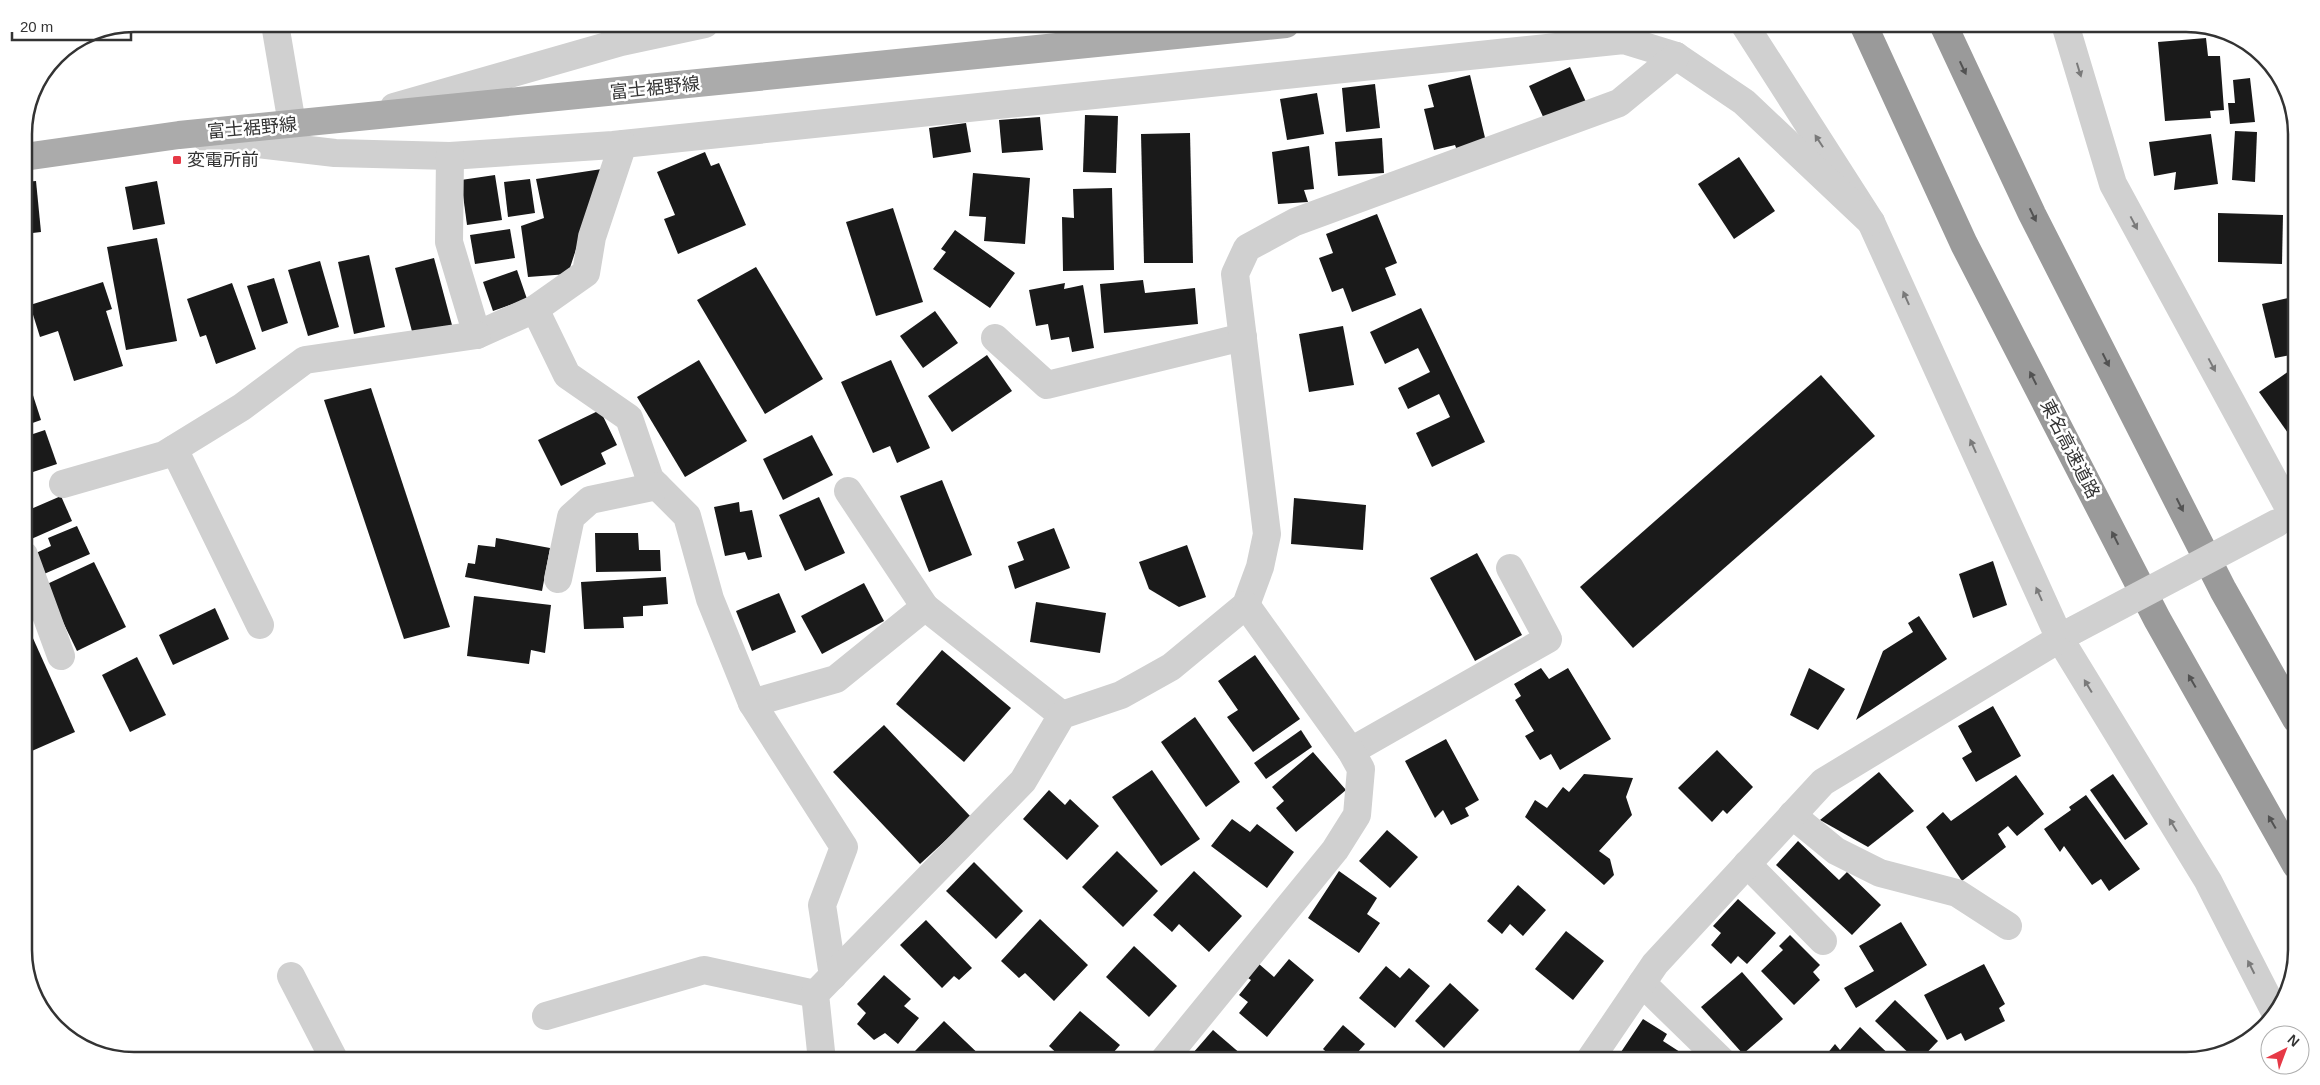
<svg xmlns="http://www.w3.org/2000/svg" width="2320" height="1085" font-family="Arial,'Noto Sans JP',sans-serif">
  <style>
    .building { fill: #1a1a1a }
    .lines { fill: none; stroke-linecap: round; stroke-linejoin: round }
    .minor { stroke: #d0d0d0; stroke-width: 28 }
    .major { stroke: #ababab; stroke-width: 28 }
    .highway { stroke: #9a9a9a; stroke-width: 28 }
    .minor-bridge { stroke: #d0d0d0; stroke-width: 28 }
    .oneway { fill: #525252 }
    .oneway2 { fill: #7a7a7a }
    .poi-dot { fill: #e63946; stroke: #fff; stroke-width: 2 }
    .labels { text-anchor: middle; stroke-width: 5; stroke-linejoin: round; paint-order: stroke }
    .street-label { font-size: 18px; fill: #333; stroke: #fff }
    .poi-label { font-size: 18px; fill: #333; stroke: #fff; text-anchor: start }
    .rim { fill: none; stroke: #333; stroke-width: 2.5 }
  </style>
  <rect width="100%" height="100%" fill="#fff"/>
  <!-- building -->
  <g class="building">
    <polygon points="2206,38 2208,56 2220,56 2224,110 2210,111 2211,118 2165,121 2158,42"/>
    <polygon points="1570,67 1586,102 1545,121 1529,86"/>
    <polygon points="1470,75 1487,146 1458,153 1455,145 1434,150 1424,109 1434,107 1428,85"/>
    <polygon points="2250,78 2255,122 2230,124 2228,103 2235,103 2233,80"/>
    <polygon points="1375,84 1380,128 1346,132 1342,88"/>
    <polygon points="1317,93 1324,134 1287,140 1280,99"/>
    <polygon points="1085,115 1118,116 1116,173 1083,172"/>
    <polygon points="1040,117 1043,150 1002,153 999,120"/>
    <polygon points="966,123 971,152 933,158 929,128"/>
    <polygon points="2235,131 2257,132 2255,182 2232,180"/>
    <polygon points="1190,133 1193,263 1144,263 1141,134"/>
    <polygon points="2211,134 2218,184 2174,190 2176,172 2154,176 2149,142"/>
    <polygon points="1382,138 1384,173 1338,176 1335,142"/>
    <polygon points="1309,146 1314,189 1304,190 1308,202 1278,204 1272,152"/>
    <polygon points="705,152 711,166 719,163 746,225 678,254 664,219 675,215 657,172"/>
    <polygon points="1739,157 1775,211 1734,239 1698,184"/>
    <polygon points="602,169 568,274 528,277 521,226 544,218 536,179"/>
    <polygon points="973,173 1030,178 1025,244 984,241 986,217 969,216"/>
    <polygon points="495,175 502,220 467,225 461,180"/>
    <polygon points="530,179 535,213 508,217 504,182"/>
    <polygon points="36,181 41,232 24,234 24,182"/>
    <polygon points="157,181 165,224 133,230 125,187"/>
    <polygon points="1112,188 1114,270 1063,271 1062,217 1074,218 1073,189"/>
    <polygon points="893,208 923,302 876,316 846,222"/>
    <polygon points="2218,213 2283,215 2282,264 2218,262"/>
    <polygon points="1377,214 1397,263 1385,268 1396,295 1352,312 1343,288 1332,292 1319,258 1333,253 1326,234"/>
    <polygon points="510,229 515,258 475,264 470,235"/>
    <polygon points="955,230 1015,273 990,308 933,269 946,252 941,249"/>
    <polygon points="157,238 177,341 126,350 107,247"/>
    <polygon points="369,255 385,327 354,334 338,262"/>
    <polygon points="434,258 452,325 413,335 395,268"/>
    <polygon points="320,261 339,327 308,336 288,270"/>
    <polygon points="756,267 823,379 765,414 697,300"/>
    <polygon points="517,270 527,299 493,311 483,282"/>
    <polygon points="274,278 288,323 262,332 247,286"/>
    <polygon points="1143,280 1145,293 1195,288 1198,324 1104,333 1100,284"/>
    <polygon points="103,282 112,309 106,311 123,366 74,381 58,331 40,337 30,305"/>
    <polygon points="232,283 256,349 216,364 206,335 200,337 187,299"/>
    <polygon points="1065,283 1064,289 1083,285 1094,348 1072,352 1069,337 1051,340 1048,324 1036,326 1029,290"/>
    <polygon points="2296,296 2296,354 2275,358 2262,304"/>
    <polygon points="1421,308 1485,442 1432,467 1416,433 1450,417 1439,394 1408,409 1398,388 1430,372 1418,348 1385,364 1370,332"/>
    <polygon points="935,311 958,343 923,368 900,336"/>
    <polygon points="1343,326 1354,385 1309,392 1299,334"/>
    <polygon points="987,355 1012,391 952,432 928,396"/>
    <polygon points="699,360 747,441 685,477 637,397"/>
    <polygon points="891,360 930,448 897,463 890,446 873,453 841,382"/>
    <polygon points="2289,371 2296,382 2296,427 2288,433 2259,392"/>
    <polygon points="1821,375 1875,436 1633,648 1580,587"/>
    <polygon points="30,386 41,420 24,426 24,388"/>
    <polygon points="371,388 450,627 404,639 324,400"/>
    <polygon points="600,410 617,445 601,453 606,464 561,486 538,440"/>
    <polygon points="45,430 57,464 24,475 24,437"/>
    <polygon points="812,435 833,475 783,500 763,459"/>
    <polygon points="942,480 972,555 929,572 900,496"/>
    <polygon points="61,496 72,521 29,540 24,528 24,512"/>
    <polygon points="819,497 845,553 805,571 779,515"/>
    <polygon points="1294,498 1366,505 1363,550 1291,544"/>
    <polygon points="739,502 740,512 752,510 762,557 748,560 745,552 725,556 714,507"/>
    <polygon points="77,526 90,554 44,574 36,553 51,546 48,538"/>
    <polygon points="1054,528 1070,568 1015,589 1008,566 1024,560 1017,542"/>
    <polygon points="595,533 638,533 639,550 660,550 661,571 596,572"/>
    <polygon points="496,538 550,548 542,591 465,577 468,563 475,564 478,545 495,547"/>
    <polygon points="1187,545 1206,597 1179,607 1149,589 1139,562"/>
    <polygon points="1477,553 1522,635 1475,661 1430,578"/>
    <polygon points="1993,561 2007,605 1973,618 1959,574"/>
    <polygon points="94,562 126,627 77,651 45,585"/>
    <polygon points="666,577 668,604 643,606 643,616 623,617 624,628 584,629 581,582"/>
    <polygon points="864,583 884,621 822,654 801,616"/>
    <polygon points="779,593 796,632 752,651 736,611"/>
    <polygon points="474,596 551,605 545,653 531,650 529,664 467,656"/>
    <polygon points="1036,602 1106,613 1100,653 1030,642"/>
    <polygon points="215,608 229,639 173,665 159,635"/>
    <polygon points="1919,616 1947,659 1856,720 1883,651 1913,632 1908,623"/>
    <polygon points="32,636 75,732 25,754 24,640"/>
    <polygon points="942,650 1011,708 964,762 896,704"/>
    <polygon points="1255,655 1300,719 1253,752 1227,717 1238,710 1218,681"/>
    <polygon points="137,657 166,715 130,732 102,675"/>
    <polygon points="1541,668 1549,679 1568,668 1611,739 1560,770 1551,754 1540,760 1525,736 1534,731 1515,700 1521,696 1514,684"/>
    <polygon points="1809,668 1845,689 1818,730 1790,715"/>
    <polygon points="1993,706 2021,756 1976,782 1962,758 1972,752 1958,726"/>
    <polygon points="1195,717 1240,782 1206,807 1161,742"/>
    <polygon points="884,725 971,817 920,864 833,772"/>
    <polygon points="1301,730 1312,747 1266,779 1254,763"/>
    <polygon points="1446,739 1479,800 1465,808 1469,816 1451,825 1443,810 1435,818 1405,761"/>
    <polygon points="1717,750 1753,787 1727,814 1723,810 1712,822 1678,788"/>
    <polygon points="1313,752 1346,790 1296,832 1276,808 1284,801 1272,787"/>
    <polygon points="1152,770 1200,839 1161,866 1112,797"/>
    <polygon points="1879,772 1914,811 1868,847 1820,820"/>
    <polygon points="1584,774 1633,778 1626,797 1632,815 1599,851 1610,859 1614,875 1604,885 1525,817 1535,800 1547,808 1563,787 1569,792"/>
    <polygon points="2113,774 2148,824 2125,840 2090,790"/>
    <polygon points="2016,775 2044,814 2017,836 2008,826 1998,834 2006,847 1962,881 1926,827 1943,812 1951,821"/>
    <polygon points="1049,790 1065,805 1070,799 1099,826 1067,860 1023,819"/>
    <polygon points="2086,795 2140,869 2109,891 2101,879 2092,885 2064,846 2060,852 2044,829 2071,810 2069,807"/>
    <polygon points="1232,819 1250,832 1257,824 1294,852 1267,888 1211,846"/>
    <polygon points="1387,830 1418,857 1390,888 1359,861"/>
    <polygon points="1798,841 1839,880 1847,872 1881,905 1852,935 1776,865"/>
    <polygon points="1117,851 1158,891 1123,927 1082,887"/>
    <polygon points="974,862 1023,911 996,939 946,891"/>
    <polygon points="1194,871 1242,916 1209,952 1179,924 1172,932 1153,915"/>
    <polygon points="1339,871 1377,898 1367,914 1380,923 1359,953 1308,918"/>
    <polygon points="1518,885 1546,910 1523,936 1510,924 1502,934 1487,921"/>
    <polygon points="1738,899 1776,933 1747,964 1738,956 1731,964 1711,945 1721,933 1713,926"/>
    <polygon points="1040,919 1088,965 1054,1001 1025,973 1019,978 1001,961"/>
    <polygon points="926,920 972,968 959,980 954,976 942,988 900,945"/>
    <polygon points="1901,922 1927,965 1856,1008 1844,988 1874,971 1859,946"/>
    <polygon points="1566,931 1604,961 1573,1000 1535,969"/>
    <polygon points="1790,935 1820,965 1813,972 1820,980 1794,1005 1761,971 1783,950 1779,946"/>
    <polygon points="1134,946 1177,986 1149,1017 1106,977"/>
    <polygon points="1289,959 1314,980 1267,1037 1239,1013 1248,1002 1239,995 1251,980 1248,978 1259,964 1274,977"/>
    <polygon points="1984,964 2005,1004 1999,1008 2005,1021 1965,1041 1961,1033 1947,1040 1924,995"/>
    <polygon points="1386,966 1400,978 1409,968 1430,986 1395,1028 1359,998"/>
    <polygon points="1742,972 1783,1019 1743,1054 1701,1007"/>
    <polygon points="884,975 911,999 904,1006 919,1018 898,1044 885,1033 874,1040 857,1024 866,1013 857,1004"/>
    <polygon points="1450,983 1479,1010 1444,1048 1415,1021"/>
    <polygon points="1895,1000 1938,1041 1919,1061 1917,1061 1875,1021"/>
    <polygon points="1080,1011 1120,1045 1106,1061 1077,1061 1073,1057 1069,1061 1065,1061 1049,1046"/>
    <polygon points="1643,1019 1667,1034 1663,1041 1680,1052 1674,1061 1615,1061"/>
    <polygon points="944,1021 986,1061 921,1061 923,1059 915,1051"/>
    <polygon points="1343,1025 1365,1044 1350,1061 1336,1061 1323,1049"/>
    <polygon points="1860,1027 1896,1061 1822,1060 1835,1044 1840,1050"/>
    <polygon points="1213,1030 1249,1061 1186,1061"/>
    <polygon points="1397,1052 1410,1061 1390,1061"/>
    <polygon points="1996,1052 2005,1061 1986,1061"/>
  </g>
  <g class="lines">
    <!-- minor -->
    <g class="minor">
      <polyline points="275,24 292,124"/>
      <polyline points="1744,24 1871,222 2060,639 2208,881 2274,1010"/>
      <polyline points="2065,24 2113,184 2296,521"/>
      <polyline points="394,107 621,42 705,24"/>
      <polyline points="206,138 335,153 450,156 613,145 1624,40 1676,56 1744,102 1871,222"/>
      <polyline points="450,156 449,242 477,335 535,309 567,375 629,418 650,479 687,516 710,599 752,703 836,679 925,607 1062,715"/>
      <polyline points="535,309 586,273 592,237 623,144"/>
      <polyline points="995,338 1047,385 1243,337"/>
      <polyline points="174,449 260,625"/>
      <polyline points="63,484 164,455 242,407 305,360 477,335"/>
      <polyline points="848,491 925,607"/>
      <polyline points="24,555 61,656"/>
      <polyline points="558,579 571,517 590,500 657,486"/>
      <polyline points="752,703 844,847 822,905 833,976"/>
      <polyline points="1351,751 1548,639 1510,568"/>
      <polyline points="1792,815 1836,851 1880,873 1957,893 2008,926"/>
      <polyline points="1747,864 1823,941"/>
      <polyline points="291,976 335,1061"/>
      <polyline points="1642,983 1722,1061"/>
      <polyline points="546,1016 704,970 815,994"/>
      <polyline points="822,1061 815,994 1023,781 1062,715 1121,695 1171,667 1246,605 1260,567 1267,534 1235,274 1247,248 1295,222 1619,103 1676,56"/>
      <polyline points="1163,1061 1335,850 1357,815 1361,769 1351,751 1246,605"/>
      <polyline points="1589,1061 1655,964 1823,782 2074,630"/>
    </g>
    <!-- major -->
    <polyline class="major" points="24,157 179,135 1286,24"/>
    <!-- highway -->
    <g class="highway">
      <polyline points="1863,24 1964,244 2157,619 2296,865"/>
      <polyline points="1943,24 2032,214 2223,590 2296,719"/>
    </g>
    <!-- minor-bridge -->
    <polyline class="minor-bridge" points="2076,629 2277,523"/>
  </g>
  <!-- one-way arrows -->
  <defs><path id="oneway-solid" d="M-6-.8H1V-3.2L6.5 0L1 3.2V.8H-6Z" transform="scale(1.25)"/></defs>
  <g class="oneway">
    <use href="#oneway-solid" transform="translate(1963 68) rotate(65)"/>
    <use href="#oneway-solid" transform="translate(2033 215) rotate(64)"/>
    <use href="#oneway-solid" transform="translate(2106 360) rotate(63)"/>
    <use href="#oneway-solid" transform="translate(2033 378) rotate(-117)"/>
    <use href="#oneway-solid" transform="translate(2180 505) rotate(63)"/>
    <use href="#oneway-solid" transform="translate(2115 538) rotate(-117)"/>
    <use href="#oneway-solid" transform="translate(2192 681) rotate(-120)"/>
    <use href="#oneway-solid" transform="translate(2272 822) rotate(-120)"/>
  </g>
  <g class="oneway2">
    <use href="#oneway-solid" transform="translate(2079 70) rotate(73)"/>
    <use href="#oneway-solid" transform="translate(1819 141) rotate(-123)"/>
    <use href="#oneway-solid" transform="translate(2134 223) rotate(62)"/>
    <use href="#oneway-solid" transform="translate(1906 298) rotate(-114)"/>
    <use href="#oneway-solid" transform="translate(2212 365) rotate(62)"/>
    <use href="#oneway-solid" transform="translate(1973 446) rotate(-114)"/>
    <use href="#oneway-solid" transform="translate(2039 594) rotate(-114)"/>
    <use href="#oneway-solid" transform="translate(2088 686) rotate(-121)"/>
    <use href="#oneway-solid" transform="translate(2173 825) rotate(-121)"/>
    <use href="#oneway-solid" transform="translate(2251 967) rotate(-117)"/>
  </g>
  <!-- markers -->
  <rect class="poi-dot" x="172" y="155" width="10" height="10" rx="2.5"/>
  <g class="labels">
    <!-- street labels -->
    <g class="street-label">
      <text transform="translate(655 88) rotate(-6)" y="6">富士裾野線</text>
      <text transform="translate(252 128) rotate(-5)" y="6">富士裾野線</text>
      <text transform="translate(2070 449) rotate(63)" y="6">東名高速道路</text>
    </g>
    <!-- poi labels -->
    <g class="poi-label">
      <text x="187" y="166">変電所前</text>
    </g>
  </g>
  <!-- crop -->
  <path d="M0 0H2320V1085H0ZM134 32H2186A102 102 0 0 1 2288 134V950A102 102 0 0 1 2186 1052H134A102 102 0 0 1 32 950V134A102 102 0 0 1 134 32Z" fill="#fff" fill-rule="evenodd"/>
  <path class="rim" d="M134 32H2186A102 102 0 0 1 2288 134V950A102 102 0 0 1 2186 1052H134A102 102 0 0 1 32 950V134A102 102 0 0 1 134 32Z"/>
  <!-- north arrow -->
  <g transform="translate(2285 1050) rotate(42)"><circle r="24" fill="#ffffff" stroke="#adadad"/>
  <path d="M0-4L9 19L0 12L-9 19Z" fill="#e63946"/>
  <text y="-8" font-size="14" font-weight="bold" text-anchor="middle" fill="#333333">N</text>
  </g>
  <!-- scale -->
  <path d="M12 32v8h119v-8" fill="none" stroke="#333333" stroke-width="2.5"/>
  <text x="20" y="32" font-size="15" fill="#333333" stroke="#ffffff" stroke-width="4" paint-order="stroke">20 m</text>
</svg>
